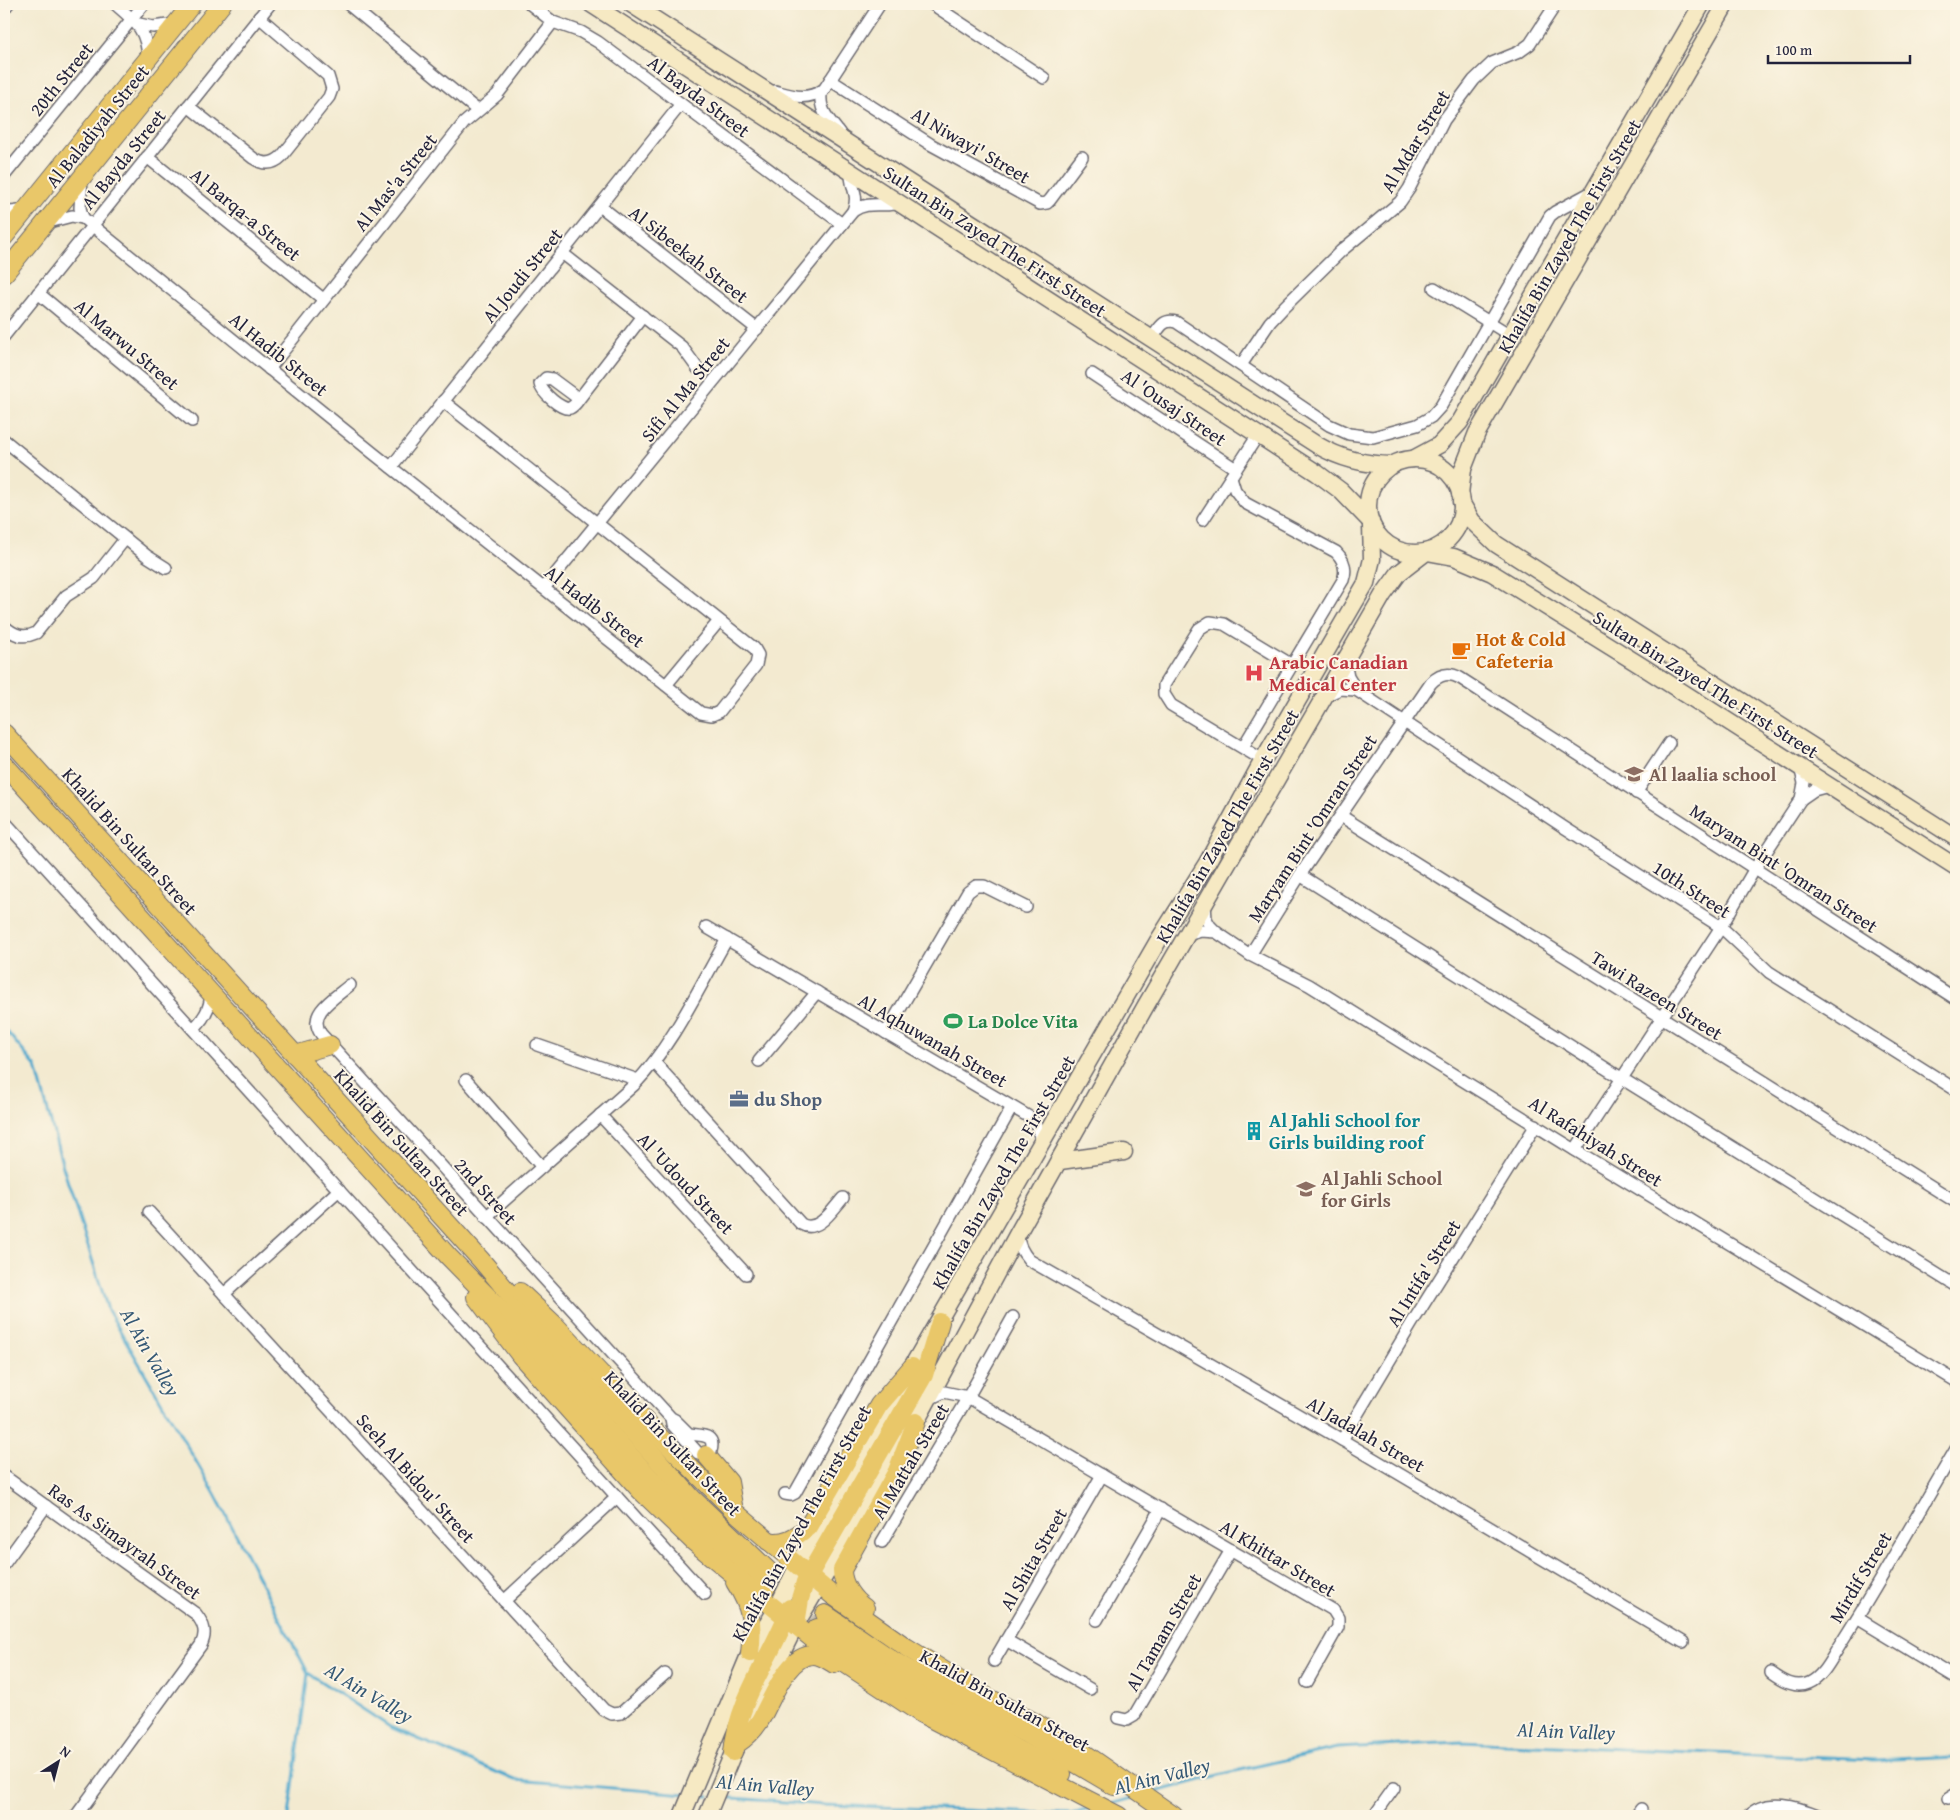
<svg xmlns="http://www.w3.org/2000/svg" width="1960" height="1820" font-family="'Gentium Book Plus',serif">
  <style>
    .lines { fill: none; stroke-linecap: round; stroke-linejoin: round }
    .stream { stroke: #50a9cd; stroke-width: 3 }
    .primary-tunnel { stroke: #c9c2b2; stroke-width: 18; stroke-dasharray: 18 9; stroke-linecap: butt }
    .street-casing { stroke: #6b686f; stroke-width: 14 }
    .secondary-casing { stroke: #6b686f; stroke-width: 19 }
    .primary-casing { stroke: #6b686f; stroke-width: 20 }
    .street { stroke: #fff; stroke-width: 11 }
    .secondary { stroke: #f6e9c3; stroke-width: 16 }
    .primary { stroke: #e9c769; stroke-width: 18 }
    .labels { text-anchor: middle; stroke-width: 4; stroke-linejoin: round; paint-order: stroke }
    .street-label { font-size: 19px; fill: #22223b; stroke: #fcf5e5 }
    .food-label { font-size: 19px; font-weight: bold; fill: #c56008; stroke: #fcf5e5; text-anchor: start }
    .health-label { font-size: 19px; font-weight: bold; fill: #be3a42; stroke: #fcf5e5; text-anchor: start }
    .education-label { font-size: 19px; font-weight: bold; fill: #785e54; stroke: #fcf5e5; text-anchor: start }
    .leisure-label { font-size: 19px; font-weight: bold; fill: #27864d; stroke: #fcf5e5; text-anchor: start }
    .service-label { font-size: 19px; font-weight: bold; fill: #4e5e75; stroke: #fcf5e5; text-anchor: start }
    .culture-label { font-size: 19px; font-weight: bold; fill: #0d838f; stroke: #fcf5e5; text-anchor: start }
    .water-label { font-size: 20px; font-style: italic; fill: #345875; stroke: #fcf5e5 }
  </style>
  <rect width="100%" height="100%" fill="#fcf5e5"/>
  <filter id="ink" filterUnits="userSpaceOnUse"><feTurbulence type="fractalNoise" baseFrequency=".02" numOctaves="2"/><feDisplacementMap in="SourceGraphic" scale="10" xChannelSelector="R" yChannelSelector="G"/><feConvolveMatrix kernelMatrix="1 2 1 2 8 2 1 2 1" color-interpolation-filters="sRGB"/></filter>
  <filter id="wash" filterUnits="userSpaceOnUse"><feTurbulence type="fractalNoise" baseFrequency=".0096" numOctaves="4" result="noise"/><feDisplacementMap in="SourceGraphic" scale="20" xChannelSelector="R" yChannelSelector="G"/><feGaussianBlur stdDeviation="1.12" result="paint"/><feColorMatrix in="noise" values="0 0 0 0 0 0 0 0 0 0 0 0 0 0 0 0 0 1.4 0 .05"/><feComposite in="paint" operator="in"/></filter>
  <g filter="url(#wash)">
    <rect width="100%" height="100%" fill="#f3ead0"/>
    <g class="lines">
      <!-- stream -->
      <g class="stream">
        <polyline points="4,1028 36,1067 63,1167 108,1310 215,1494 308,1673 390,1727 515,1780 686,1794"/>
        <polyline points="1152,1793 1227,1773 1337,1748 1462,1742 1874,1760 1956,1756"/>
        <polyline points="695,1795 709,1796"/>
        <polyline points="720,1797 824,1805 1071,1814 1090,1809"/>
        <polyline points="1111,1804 1136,1797"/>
        <polyline points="289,1816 308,1673"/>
      </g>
    </g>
  </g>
  <g filter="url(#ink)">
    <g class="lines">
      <!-- primary-tunnel -->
      <polyline class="primary-tunnel" points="766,1588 817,1628"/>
      <!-- street casing -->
      <g class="street-casing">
        <g id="street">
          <path d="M115,4C136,22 147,30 148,59"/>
          <polyline points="348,4 477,110"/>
          <polyline points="530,4 553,22 581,32 598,42 842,224"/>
          <polyline points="932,4 1044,78"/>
          <polyline points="4,9 8,4"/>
          <polyline points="139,24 153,27 175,24"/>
          <polyline points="830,80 930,144 1040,204 1047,203 1050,200 1082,157"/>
          <path d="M775,91C793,96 806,101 823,90"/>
          <path d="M188,106L253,158C263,165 273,165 282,156L329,97L332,89L328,76L259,17"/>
          <path d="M842,137C833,122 819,114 821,94L880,4"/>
          <polyline points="147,157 323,299"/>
          <path d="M851,172C850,188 860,194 853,211"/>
          <polyline points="4,176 144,4"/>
          <polyline points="82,178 80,208 83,218"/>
          <polyline points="600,206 757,329"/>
          <polyline points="4,211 12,212 25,210"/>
          <polyline points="45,223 72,216 83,218 373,453 701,713 712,715 719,712 756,665 758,655 754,648 443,401"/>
          <polyline points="562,253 682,347 698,369"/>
          <polyline points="1434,288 1510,335"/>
          <polyline points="38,293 192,421"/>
          <polyline points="4,336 270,4"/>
          <path d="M1152,338C1159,329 1163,318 1176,322L1329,425L1349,434L1373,437L1417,425L1431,417L1441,406L1550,216L1555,212L1590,193"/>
          <polyline points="1241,365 1270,322 1285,306 1341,251 1400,202 1409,189 1444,120 1474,80 1492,63 1519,52 1530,44 1556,4"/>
          <polyline points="269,369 464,123 497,95 553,22"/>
          <polyline points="1092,374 1236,469"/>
          <path d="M579,399L552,379L546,378L540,384C541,392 562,411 570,408C574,406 577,402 579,399L643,316"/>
          <polyline points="4,440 147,556 166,568"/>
          <polyline points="391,467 681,104"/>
          <path d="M1231,477L1235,490L1245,503L1336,552C1344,560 1347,569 1343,580L1243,747"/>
          <polyline points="1203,520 1258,435"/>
          <path d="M544,588L853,211C869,200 883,208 900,203"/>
          <path d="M4,626C14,635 23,639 36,633L66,596L94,578L125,539"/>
          <polyline points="1345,662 1348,677 1356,690"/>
          <polyline points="666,685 719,621"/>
          <polyline points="1325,696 1340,689 1356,690 1565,828 1721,927 1769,972 1956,1090"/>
          <polyline points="1263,760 1171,705 1164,694 1164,685 1199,629 1210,622 1224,624 1292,665"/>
          <polyline points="1800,767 1804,783 1801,799"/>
          <polyline points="1636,793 1669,743"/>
          <polyline points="1341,816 1956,1202"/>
          <polyline points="4,821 705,1594"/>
          <polyline points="1300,875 1621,1078 1956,1286"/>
          <polyline points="1205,904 1206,919 1210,926 1216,932 1250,955 1309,985 1575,1150 1956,1381"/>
          <polyline points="706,927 1031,1118 1037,1126 1042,1143"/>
          <polyline points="1187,935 1201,931 1216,932"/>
          <path d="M1250,955L1300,875L1431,683C1440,674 1449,672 1460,678L1956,999"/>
          <path d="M350,985C336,997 306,1013 321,1034L671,1418L675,1420L689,1434C700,1436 716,1433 711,1451L706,1455L698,1453L672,1424L671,1418"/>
          <path d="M193,1029C204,1019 210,1009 211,994"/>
          <polyline points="886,1033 968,892 976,886 984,886 1026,907"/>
          <polyline points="537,1045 638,1080"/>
          <polyline points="759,1061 817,992"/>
          <path d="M654,1062L801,1224C818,1234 833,1209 843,1198"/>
          <polyline points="466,1080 542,1167"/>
          <polyline points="600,1115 746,1274"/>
          <polyline points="1575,1150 1721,927 1754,870 1801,799 1814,790 1829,786"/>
          <polyline points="149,1212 604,1710 612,1714 621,1713 665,1674"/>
          <path d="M486,1217L634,1085C674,1043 698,989 727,939"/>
          <path d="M1018,1233C1017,1244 1022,1252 1029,1260L1342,1440L1683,1642"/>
          <polyline points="224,1294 339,1190"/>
          <polyline points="929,1399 944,1392 968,1397 1333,1610 1338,1618 1338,1627 1307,1682"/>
          <polyline points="1342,1440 1412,1323 1536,1125"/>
          <path d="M4,1476L196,1614C204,1624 207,1633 201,1645L76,1816"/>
          <polyline points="785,1494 791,1495 795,1493 1012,1107"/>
          <polyline points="882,1542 968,1397 1013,1317"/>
          <polyline points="4,1564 46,1506"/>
          <polyline points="504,1601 617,1497"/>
          <polyline points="1857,1618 1956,1678"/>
          <polyline points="1097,1620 1161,1509"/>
          <polyline points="1006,1640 1090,1689"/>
          <polyline points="994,1661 1102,1475"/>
          <path d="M1771,1673C1782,1681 1795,1689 1809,1683C1824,1677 1833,1655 1842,1642C1882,1579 1918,1513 1956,1449"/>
          <polyline points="1118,1718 1127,1720 1134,1716 1231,1550"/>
          <polyline points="1948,1798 1956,1793"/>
          <polyline points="1374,1816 1394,1788"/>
          <polyline points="1636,1816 1641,1809"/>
          <path d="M1749,1816C1768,1797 1798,1807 1820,1816"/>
        </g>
      </g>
      <!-- secondary casing -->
      <g class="secondary-casing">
        <g id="secondary">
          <polyline points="591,4 1317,473 1341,491 1371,522"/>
          <path d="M631,4L1317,445C1341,459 1365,465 1393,465"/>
          <polyline points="1413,459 1439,445 1460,422 1702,4"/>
          <circle cx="1415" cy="506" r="47"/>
          <polyline points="1460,494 1463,469 1477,433 1726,4"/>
          <polyline points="1461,502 1472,521 1496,544 1956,838"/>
          <polyline points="1427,552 1454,557 1492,573 1640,665 1956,867"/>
          <polyline points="1060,1161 1124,1152"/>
          <polyline points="682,1816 750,1653 776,1610 802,1557 1158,941 1207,863 1263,760 1366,583 1372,559 1371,526"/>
          <polyline points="707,1816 733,1753 796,1624 916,1422 1018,1233 1145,1007 1383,595 1399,573 1425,553"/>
        </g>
      </g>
      <!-- primary casing -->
      <g class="primary-casing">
        <g id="primary">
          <polyline points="4,237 192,4"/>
          <polyline points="4,274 222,4"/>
          <polyline points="4,733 481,1260 524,1311 692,1498 773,1575"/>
          <polyline points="4,764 449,1257 504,1313 643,1470 687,1517 766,1588"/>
          <polyline points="295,1055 330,1045"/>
          <polyline points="520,1292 556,1326 660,1437 734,1511 832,1595 906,1647 978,1692 1034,1722 1081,1751 1174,1816"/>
          <polyline points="476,1297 520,1355 640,1490 694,1542 762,1598 835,1657 920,1713 1119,1816"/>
          <polyline points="706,1455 729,1482 734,1511"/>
          <path d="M768,1541C783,1545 796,1537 808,1527L879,1405L912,1367"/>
          <path d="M735,1582C751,1607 754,1623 750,1653"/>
          <path d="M865,1608C853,1600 842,1585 842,1570L897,1471L916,1422"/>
          <polyline points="825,1614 894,1661 962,1701 1026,1734 1114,1786"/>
          <polyline points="796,1624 800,1599 805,1582 924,1375 940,1322"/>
          <polyline points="817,1628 911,1691 1062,1774"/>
          <path d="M737,1744C746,1738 753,1731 759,1722C771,1703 786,1655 813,1655C821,1655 827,1660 834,1664"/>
          <path d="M733,1752C738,1697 771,1659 790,1608"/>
        </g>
      </g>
      <!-- street -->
      <use href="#street" class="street"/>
      <!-- secondary -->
      <use href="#secondary" class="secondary"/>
      <!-- primary -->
      <use href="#primary" class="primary"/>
    </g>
  </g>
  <!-- icons -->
  <defs>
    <g id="cafe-bare" transform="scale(1.5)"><path d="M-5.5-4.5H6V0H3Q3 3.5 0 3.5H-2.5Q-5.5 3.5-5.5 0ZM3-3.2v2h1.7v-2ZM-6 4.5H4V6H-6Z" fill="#e8710a" stroke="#fcf5e5" stroke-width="2.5" paint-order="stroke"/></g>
    <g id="hospital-bare" transform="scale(1.5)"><path d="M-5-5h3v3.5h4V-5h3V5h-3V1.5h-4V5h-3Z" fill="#e0444e" stroke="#fcf5e5" stroke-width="2.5" paint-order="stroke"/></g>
    <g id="school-bare" transform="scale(1.5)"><path d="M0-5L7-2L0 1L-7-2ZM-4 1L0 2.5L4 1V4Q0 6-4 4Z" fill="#8d6e63" stroke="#fcf5e5" stroke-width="2.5" paint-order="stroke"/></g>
    <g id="stadium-bare" transform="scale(1.5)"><path d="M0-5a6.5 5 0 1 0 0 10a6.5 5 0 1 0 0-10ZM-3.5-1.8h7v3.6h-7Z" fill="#2e9e5b" stroke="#fcf5e5" stroke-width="2.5" paint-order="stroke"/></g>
    <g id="office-bare" transform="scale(1.5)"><path d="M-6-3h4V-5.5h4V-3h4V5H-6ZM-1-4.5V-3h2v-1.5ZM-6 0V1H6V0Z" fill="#5c6f8a" stroke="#fcf5e5" stroke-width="2.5" paint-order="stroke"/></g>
    <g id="building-bare" transform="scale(1.5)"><path d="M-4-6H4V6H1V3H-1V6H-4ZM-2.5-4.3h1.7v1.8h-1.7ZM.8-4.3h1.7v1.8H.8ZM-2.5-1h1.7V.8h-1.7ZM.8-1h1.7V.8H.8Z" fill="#0f9aa8" stroke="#fcf5e5" stroke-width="2.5" paint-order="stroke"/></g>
  </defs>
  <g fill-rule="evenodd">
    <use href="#cafe-bare" x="1461" y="650"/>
    <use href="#hospital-bare" x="1254" y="673"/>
    <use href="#school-bare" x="1634" y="774"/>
    <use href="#stadium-bare" x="953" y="1021"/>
    <use href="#office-bare" x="739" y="1099"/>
    <use href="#building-bare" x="1254" y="1131"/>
    <use href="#school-bare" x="1306" y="1189"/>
  </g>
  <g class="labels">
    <!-- street labels -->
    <g class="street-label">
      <text transform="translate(61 79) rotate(-51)" y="7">20th Street</text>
      <text transform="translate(699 96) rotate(37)" y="7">Al Bayda Street</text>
      <text transform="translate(97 126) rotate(-51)" y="7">Al Baladiyah Street</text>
      <text transform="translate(1415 141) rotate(-59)" y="7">Al Mdar Street</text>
      <text transform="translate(971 145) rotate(30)" y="7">Al Niwayi' Street</text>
      <text transform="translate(123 159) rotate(-51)" y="7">Al Bayda Street</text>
      <text transform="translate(395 182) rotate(-51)" y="7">Al Mas'a Street</text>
      <text transform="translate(246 214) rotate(39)" y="7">Al Barqa-a Street</text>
      <text transform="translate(1569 236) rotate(-60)" y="7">Khalifa Bin Zayed The First Street</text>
      <text transform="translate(995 241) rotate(33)" y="7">Sultan Bin Zayed The First Street</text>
      <text transform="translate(689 254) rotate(38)" y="7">Al Sibeekah Street</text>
      <text transform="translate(522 275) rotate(-51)" y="7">Al Joudi Street</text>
      <text transform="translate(127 344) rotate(40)" y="7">Al Marwu Street</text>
      <text transform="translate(279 354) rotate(39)" y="7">Al Hadib Street</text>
      <text transform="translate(685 389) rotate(-51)" y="7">Sifi Al Ma Street</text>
      <text transform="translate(1174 407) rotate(34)" y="7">Al 'Ousaj Street</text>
      <text transform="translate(595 606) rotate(38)" y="7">Al Hadib Street</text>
      <text transform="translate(1706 684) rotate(32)" y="7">Sultan Bin Zayed The First Street</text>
      <text transform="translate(1227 826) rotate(-60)" y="7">Khalifa Bin Zayed The First Street</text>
      <text transform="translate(1312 828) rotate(-57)" y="7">Maryam Bint 'Omran Street</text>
      <text transform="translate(130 841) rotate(48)" y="7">Khalid Bin Sultan Street</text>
      <text transform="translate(1784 868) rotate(33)" y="7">Maryam Bint 'Omran Street</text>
      <text transform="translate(1692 889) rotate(33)" y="7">10th Street</text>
      <text transform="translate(1657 995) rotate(32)" y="7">Tawi Razeen Street</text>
      <text transform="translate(933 1040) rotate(30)" y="7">Al Aqhuwanah Street</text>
      <text transform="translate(1596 1141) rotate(32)" y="7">Al Rafahiyah Street</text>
      <text transform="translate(402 1142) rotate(48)" y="7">Khalid Bin Sultan Street</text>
      <text transform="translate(1003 1172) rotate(-60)" y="7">Khalifa Bin Zayed The First Street</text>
      <text transform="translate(686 1183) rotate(47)" y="7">Al 'Udoud Street</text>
      <text transform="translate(486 1191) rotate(48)" y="7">2nd Street</text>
      <text transform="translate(1423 1273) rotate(-58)" y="7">Al Intifa' Street</text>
      <text transform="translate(1366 1434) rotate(30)" y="7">Al Jadalah Street</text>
      <text transform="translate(673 1443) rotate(47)" y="7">Khalid Bin Sultan Street</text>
      <text transform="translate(910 1461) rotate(-59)" y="7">Al Mattah Street</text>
      <text transform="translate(416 1478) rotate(48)" y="7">Seeh Al Bidou' Street</text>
      <text transform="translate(801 1523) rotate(-61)" y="7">Khalifa Bin Zayed The First Street</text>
      <text transform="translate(125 1541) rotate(36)" y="7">Ras As Simayrah Street</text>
      <text transform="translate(1278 1558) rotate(31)" y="7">Al Khittar Street</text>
      <text transform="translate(1033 1559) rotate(-60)" y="7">Al Shita Street</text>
      <text transform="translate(1860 1577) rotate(-59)" y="7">Mirdif Street</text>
      <text transform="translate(1163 1632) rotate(-60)" y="7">Al Tamam Street</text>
      <text transform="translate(1005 1700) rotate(29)" y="7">Khalid Bin Sultan Street</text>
    </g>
    <!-- food labels -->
    <g class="food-label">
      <text x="1476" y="646">Hot &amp; Cold<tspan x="1476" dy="22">Cafeteria</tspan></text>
    </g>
    <!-- health labels -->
    <g class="health-label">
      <text x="1269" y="669">Arabic Canadian<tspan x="1269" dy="22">Medical Center</tspan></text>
    </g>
    <!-- education labels -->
    <g class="education-label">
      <text x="1649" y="781">Al laalia school</text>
      <text x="1321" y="1185">Al Jahli School<tspan x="1321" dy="22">for Girls</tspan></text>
    </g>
    <!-- leisure labels -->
    <g class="leisure-label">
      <text x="968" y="1028">La Dolce Vita</text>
    </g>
    <!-- service labels -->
    <g class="service-label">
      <text x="754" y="1106">du Shop</text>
    </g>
    <!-- culture labels -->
    <g class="culture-label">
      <text x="1269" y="1127">Al Jahli School for<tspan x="1269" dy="22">Girls building roof</tspan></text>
    </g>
    <!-- water labels -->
    <g class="water-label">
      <text transform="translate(150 1352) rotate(60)" y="7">Al Ain Valley</text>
      <text transform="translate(369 1693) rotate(31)" y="7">Al Ain Valley</text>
      <text transform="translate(1566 1731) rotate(2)" y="7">Al Ain Valley</text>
      <text transform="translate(1162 1776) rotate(-14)" y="7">Al Ain Valley</text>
      <text transform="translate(765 1785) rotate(5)" y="7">Al Ain Valley</text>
    </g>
  </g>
  <!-- margin -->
  <rect width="1960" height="1820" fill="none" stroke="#fcf5e5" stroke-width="20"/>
  <!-- north arrow -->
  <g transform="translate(58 1762) rotate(36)" stroke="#fcf5e5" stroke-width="4" paint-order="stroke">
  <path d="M0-4L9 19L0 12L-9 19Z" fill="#22223b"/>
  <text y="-8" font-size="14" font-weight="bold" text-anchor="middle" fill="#22223b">N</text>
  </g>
  <!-- scale -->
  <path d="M1768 55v8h142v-8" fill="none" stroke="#22223b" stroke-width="2.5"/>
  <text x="1775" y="55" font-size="15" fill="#22223b" stroke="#fcf5e5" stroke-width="4" paint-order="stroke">100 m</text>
</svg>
